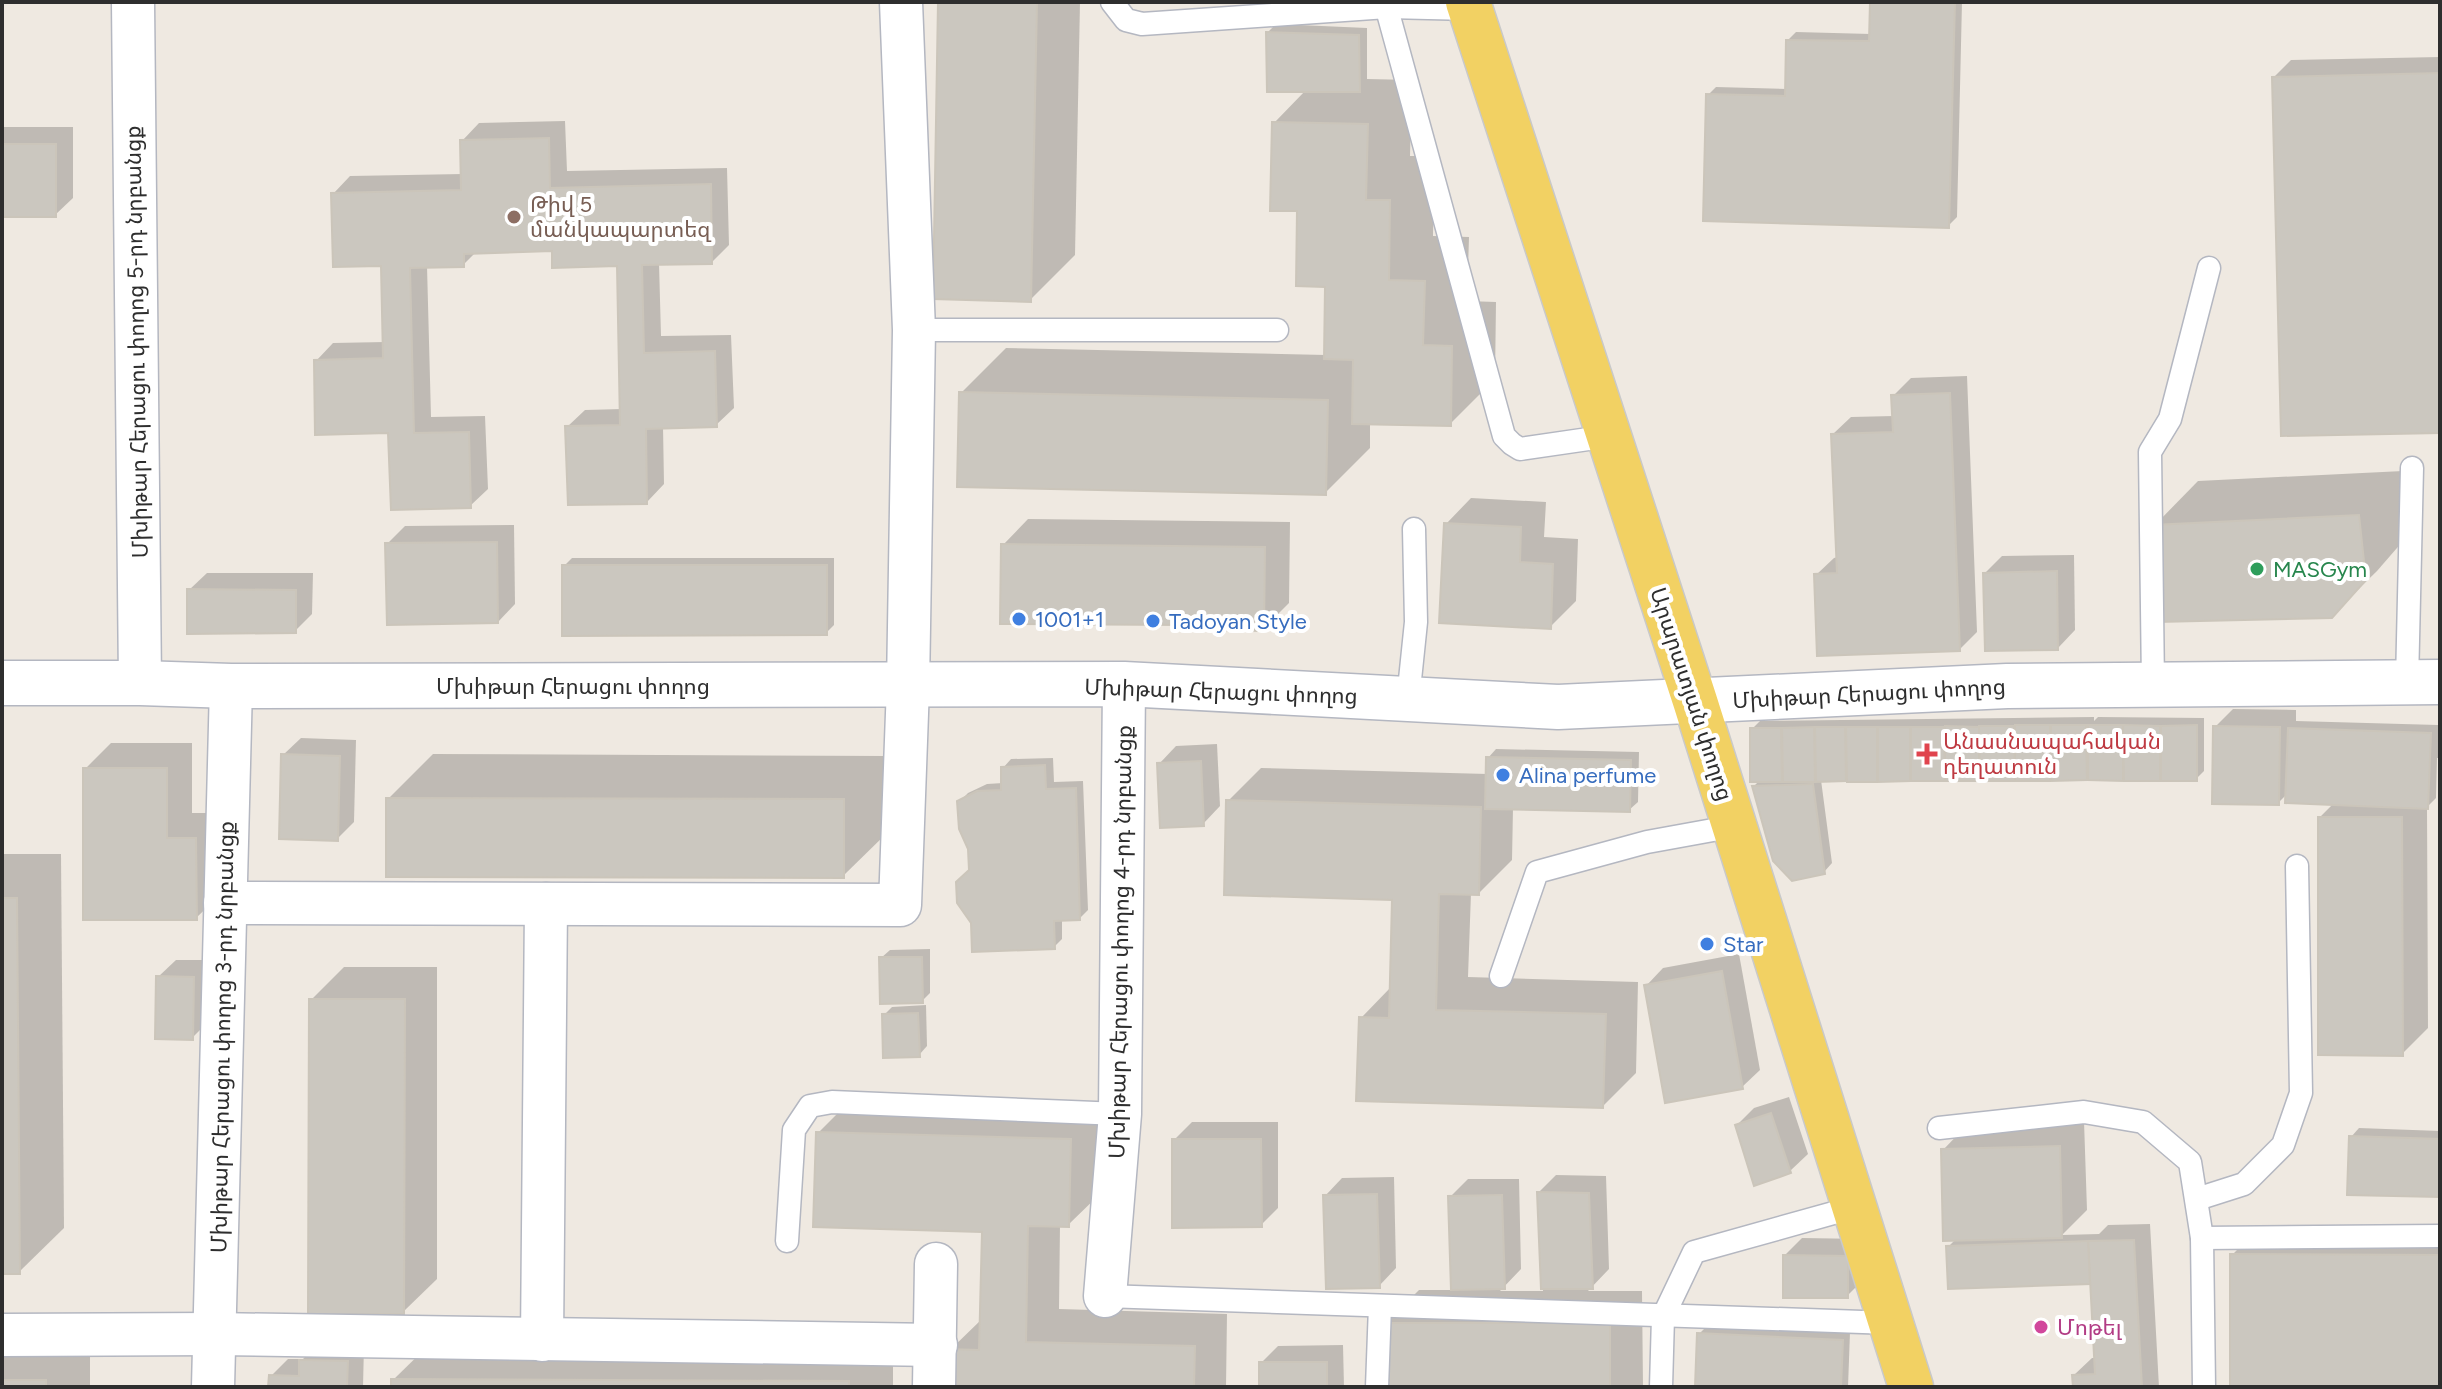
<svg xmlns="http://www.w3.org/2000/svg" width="2442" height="1389" font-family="Figtree,'Noto Sans Armenian',sans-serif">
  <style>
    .shadow { fill: #0003 }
    .building { fill: #cbc7bf; stroke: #cbc5ba; stroke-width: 2 }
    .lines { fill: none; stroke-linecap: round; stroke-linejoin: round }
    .lane-casing { stroke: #b4b7c1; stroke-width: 25 }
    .street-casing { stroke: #b4b7c1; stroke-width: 45 }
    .secondary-casing { stroke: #b4b7c1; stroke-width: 47 }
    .primary-casing { stroke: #c9c9c9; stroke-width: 47 }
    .lane { stroke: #fff; stroke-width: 22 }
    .street { stroke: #fff; stroke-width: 42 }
    .secondary { stroke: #fff; stroke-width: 44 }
    .primary { stroke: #f2d163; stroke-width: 44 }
    .education-dot { fill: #8d6e63; stroke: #fff; stroke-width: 3 }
    .leisure-dot { fill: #2e9e5b; stroke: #fff; stroke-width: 3 }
    .shop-dot { fill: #3f7fe0; stroke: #fff; stroke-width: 3 }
    .health-dot { fill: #e0444e; stroke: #fff; stroke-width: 3 }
    .hotel-dot { fill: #d1479c; stroke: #fff; stroke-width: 3 }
    .labels { text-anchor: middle; stroke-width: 8; stroke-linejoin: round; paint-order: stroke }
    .education-label { font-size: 22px; fill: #785e54; stroke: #fff; text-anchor: start }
    .street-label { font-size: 22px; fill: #2e2e2e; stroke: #fff }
    .leisure-label { font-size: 22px; fill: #27864d; stroke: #fff; text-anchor: start }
    .shop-label { font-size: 22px; fill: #366cbe; stroke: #fff; text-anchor: start }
    .health-label { font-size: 22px; fill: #be3a42; stroke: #fff; text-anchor: start }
    .hotel-label { font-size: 22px; fill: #b23c85; stroke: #fff; text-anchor: start }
  </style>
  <rect width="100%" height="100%" fill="#efe9e1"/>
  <!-- shadow -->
  <g class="shadow">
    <polygon points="940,2 1080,2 1075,255 1030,300"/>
    <polygon points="1872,2 1962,2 1957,217 1948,226 1708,95 1716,87 1787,89 1788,40 1796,32 1871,34"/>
    <polygon points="1276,24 1367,28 1367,79 1412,80 1410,156 1434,156 1433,236 1469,237 1467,301 1496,302 1495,379 1450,424 1370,422 1370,448 1325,493 961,393 1006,348 1326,355 1327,285 1299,209 1274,123 1306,90 1268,32"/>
    <polygon points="2440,57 2440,431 2274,77 2291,60"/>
    <polygon points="565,121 567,171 727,168 729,245 712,262 659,263 661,336 731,335 734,408 716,425 663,426 664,484 647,502 567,427 585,410 622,409 619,264 554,249 476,252 463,265 427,266 431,417 485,416 488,489 470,506 316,361 333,343 385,342 383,264 333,194 350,176 463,174 462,141 479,123"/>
    <polygon points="2,127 73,127 73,198 55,215 2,215"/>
    <polygon points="1967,376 1977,632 1960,649 1816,575 1834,558 1838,557 1833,434 1851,417 1894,416 1893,396 1911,378"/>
    <polygon points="2403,471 2410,533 2377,571 2331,616 2154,526 2198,481"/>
    <polygon points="1471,498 1546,502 1544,537 1578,539 1576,601 1550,627 1446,524"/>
    <polygon points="1028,519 1290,522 1289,603 1263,629 1209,614 1192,614 1182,623 1003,545"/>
    <polygon points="514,525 515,604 498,622 387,544 405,526"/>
    <polygon points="2074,555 2075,630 2058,648 1985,573 2002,556"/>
    <polygon points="572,558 834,558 834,625 826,633 564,566"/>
    <polygon points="207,573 313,573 312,614 295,631 189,590"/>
    <polygon points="2233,709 2296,710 2296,721 2438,725 2440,758 2437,758 2436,798 2427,807 2428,1028 2402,1054 2320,817 2334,803 2287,794 2278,803 2215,727"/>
    <polygon points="2094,717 2094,721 2098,717 2204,718 2204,771 2196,779 1821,780 1832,863 1824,872 1754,786 1760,780 1752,729 1760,721"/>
    <polygon points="301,738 356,740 354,822 337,839 283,755"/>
    <polygon points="111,743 192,743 192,813 221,813 222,893 196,918 85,769"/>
    <polygon points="1217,744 1220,806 1203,824 1159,764 1176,746"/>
    <polygon points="1496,749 1639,752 1638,802 1629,810 1513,808 1512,860 1479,893 1471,893 1468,977 1638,982 1636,1073 1603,1106 1361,1018 1392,986 1394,898 1228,801 1261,768 1488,774 1488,758"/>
    <polygon points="433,754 888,756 888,832 843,876 388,799"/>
    <polygon points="1053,758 1054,782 1083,781 1088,910 1080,918 1062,919 1062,939 1054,947 971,870 970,848 959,802 968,793 987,784 1003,783 1003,768 1011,759"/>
    <polygon points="2,854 61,854 64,1228 19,1272 2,1272"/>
    <polygon points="930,949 930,993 922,1001 881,958 890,950"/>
    <polygon points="1739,954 1760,1070 1742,1087 1646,986 1663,968"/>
    <polygon points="176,960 211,960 209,1021 192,1038 158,977"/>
    <polygon points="344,967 437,967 437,1279 403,1312 311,1000"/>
    <polygon points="926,1005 927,1046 919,1055 884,1015 892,1007"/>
    <polygon points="1789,1097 1808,1154 1790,1171 1737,1125 1754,1108"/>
    <polygon points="851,1100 1103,1107 1102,1192 1068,1225 1060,1225 1059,1309 1227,1314 1226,1387 949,1387 950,1350 982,1319 984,1230 818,1133"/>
    <polygon points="2084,1121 2087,1210 2062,1235 2099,1234 2108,1225 2150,1224 2159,1387 2075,1387 2074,1375 2092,1358 2096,1358 2092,1279 2089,1282 1948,1247 1956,1239 1943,1150 1968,1124"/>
    <polygon points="1192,1122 1278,1122 1278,1208 1261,1225 1174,1140"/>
    <polygon points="2359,1128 2440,1131 2440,1195 2351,1137"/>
    <polygon points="1556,1175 1606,1176 1609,1269 1588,1291 1642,1291 1643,1387 1385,1387 1386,1323 1419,1290 1453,1290 1450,1197 1468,1179 1519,1179 1521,1269 1500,1291 1543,1291 1539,1192"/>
    <polygon points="1394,1177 1396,1268 1379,1286 1325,1196 1342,1178"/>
    <polygon points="1802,1238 1865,1239 1864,1279 1847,1296 1785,1255"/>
    <polygon points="2240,1247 2440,1247 2440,1387 2232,1387 2232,1255"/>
    <polygon points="1707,1326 1850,1332 1848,1387 1697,1387 1699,1334"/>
    <rect x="2" y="1336" width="88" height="51"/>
    <polygon points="438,1336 893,1337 893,1387 393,1387 393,1380"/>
    <polygon points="319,1343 364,1345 363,1387 270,1387 271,1376 288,1359 303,1359"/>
    <polygon points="1343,1345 1344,1387 1261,1387 1261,1363 1278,1346"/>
  </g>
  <!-- building -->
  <g class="building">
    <polygon points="938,2 1037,2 1031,302 933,299"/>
    <polygon points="1870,2 1955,2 1949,228 1703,221 1706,94 1785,96 1786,40 1869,41"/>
    <polygon points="1266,32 1359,35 1360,92 1267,92"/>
    <polygon points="2440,73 2440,433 2281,436 2272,77"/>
    <polygon points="1272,122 1368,124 1366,200 1390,200 1389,280 1425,281 1423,345 1452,346 1451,426 1352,424 1353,360 1324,359 1325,287 1296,286 1297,211 1270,211"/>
    <polygon points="549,138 550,188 711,184 712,264 642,265 644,353 715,351 717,427 646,429 647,504 568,505 565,426 620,425 617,266 552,268 552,251 464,254 464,267 410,268 414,433 469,432 471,508 391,510 388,433 315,435 314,360 383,358 381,266 333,267 331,193 461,190 460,140"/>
    <rect x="2" y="144" width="54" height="73"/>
    <polygon points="959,392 1328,400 1326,495 957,487"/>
    <polygon points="1950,393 1960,651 1817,656 1814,574 1837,573 1831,434 1893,432 1891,395"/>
    <polygon points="2359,515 2366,580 2332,618 2157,622 2152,525"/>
    <polygon points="1444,523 1521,527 1520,562 1553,564 1551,629 1439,623"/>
    <polygon points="497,542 498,623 387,625 385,543"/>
    <polygon points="1001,544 1265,547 1264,631 1207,630 1207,616 1183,615 1183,625 1000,624"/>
    <polygon points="562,565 827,565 827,635 562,636"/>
    <polygon points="2057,571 2058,650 1985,651 1983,573"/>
    <polygon points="187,589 296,590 296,633 187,634"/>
    <rect x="2015" y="725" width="35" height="56"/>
    <polygon points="2051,725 2086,725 2087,780 2051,781"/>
    <polygon points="2088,725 2123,725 2123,781 2088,780"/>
    <polygon points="2123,725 2160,726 2160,781 2124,781"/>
    <polygon points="2197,725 2197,781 2161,781 2161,726"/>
    <polygon points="1945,726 1979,727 1979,781 1945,781"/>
    <polygon points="1979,726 2014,726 2015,781 1980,781"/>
    <polygon points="2213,726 2280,727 2279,805 2212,804"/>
    <polygon points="1814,727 1815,782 1783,782 1782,728"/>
    <polygon points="1815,727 1845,727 1846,781 1816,782"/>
    <polygon points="1846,727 1877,727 1877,782 1847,782"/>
    <polygon points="1878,727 1910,727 1910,781 1878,782"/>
    <polygon points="1911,727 1944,727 1945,781 1911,781"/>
    <polygon points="1750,728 1781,728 1782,782 1750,782"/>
    <polygon points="2288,728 2431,733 2428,809 2285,803"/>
    <polygon points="281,754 340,756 338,841 279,839"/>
    <polygon points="1486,757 1631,760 1630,812 1485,809"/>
    <polygon points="1201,761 1204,826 1160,828 1157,763"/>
    <polygon points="1045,765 1046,789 1076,788 1080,920 1054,921 1055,949 972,952 971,923 957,903 956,882 969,870 968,849 959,829 957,801 977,791 1001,790 1001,767"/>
    <polygon points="83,768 167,768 167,838 196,838 197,920 83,920"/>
    <polygon points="1813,784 1825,874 1792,881 1773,861 1752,786"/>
    <polygon points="386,798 844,799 844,878 386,877"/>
    <polygon points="1226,800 1481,807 1479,895 1439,894 1436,1010 1606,1014 1603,1108 1356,1101 1359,1017 1389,1018 1392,900 1224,895"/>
    <polygon points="2318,817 2402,817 2403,1056 2318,1055"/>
    <polygon points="2,898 17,898 20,1274 2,1274"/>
    <polygon points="879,957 922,957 923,1003 880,1004"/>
    <polygon points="1722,971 1743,1089 1665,1103 1644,985"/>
    <polygon points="156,976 194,977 193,1040 155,1039"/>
    <polygon points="309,999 405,999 404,1314 308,1314"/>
    <polygon points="918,1013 920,1057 883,1058 882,1014"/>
    <polygon points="1771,1113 1791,1173 1754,1186 1735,1125"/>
    <polygon points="816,1132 1071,1139 1069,1227 1028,1226 1026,1342 1195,1346 1194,1387 947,1387 948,1349 979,1350 982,1232 813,1227"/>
    <polygon points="2349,1136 2440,1139 2440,1197 2347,1195"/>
    <polygon points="1172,1139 1261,1139 1262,1227 1172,1228"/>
    <polygon points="2060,1146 2062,1238 1943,1241 1941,1149"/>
    <polygon points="1537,1192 1589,1193 1593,1289 1541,1289"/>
    <polygon points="1377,1194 1380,1288 1326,1289 1323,1195"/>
    <polygon points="1502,1195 1505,1289 1451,1290 1448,1196"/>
    <polygon points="2134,1240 2142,1387 2073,1387 2072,1375 2095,1374 2088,1241"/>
    <polygon points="2088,1241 2090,1284 1948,1289 1946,1246"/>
    <polygon points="2230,1254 2440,1255 2440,1387 2230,1387"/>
    <polygon points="1783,1255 1848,1256 1848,1298 1783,1298"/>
    <polygon points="1384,1323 1610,1323 1610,1387 1383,1387"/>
    <polygon points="1697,1333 1843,1340 1841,1387 1695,1387"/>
    <polygon points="299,1360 348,1361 347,1387 268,1387 269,1375 299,1376"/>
    <rect x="1259" y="1362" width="68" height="25"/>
    <polygon points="391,1379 849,1381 849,1387 391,1387"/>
    <rect x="2" y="1380" width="44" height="7"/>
  </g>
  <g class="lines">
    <!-- lane casing -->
    <g class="lane-casing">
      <g id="lane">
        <polyline points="1112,2 1126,20 1142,24 1387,7 1470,9"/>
        <polyline points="1385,2 1504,436 1512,444 1520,449 1609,436"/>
        <polyline points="914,330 1277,330"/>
        <polyline points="2407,683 2412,468"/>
        <polyline points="2153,685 2150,452 2170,419 2209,268"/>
        <polyline points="1408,699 1416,622 1414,529"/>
        <polyline points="1501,976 1537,872 1647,842 1735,826"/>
        <polyline points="1939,1128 2084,1112 2143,1122 2190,1162 2202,1238 2204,1387"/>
        <polyline points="2197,1199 2244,1184 2283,1145 2301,1093 2297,866"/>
        <polyline points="2202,1238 2440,1236"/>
        <polyline points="787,1241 794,1130 810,1106 832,1102 1120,1114"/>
        <polyline points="1105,1296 1891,1323"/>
        <polyline points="1377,1387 1380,1306"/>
        <polyline points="1661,1387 1663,1317 1694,1252 1855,1207"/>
      </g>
    </g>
    <!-- street casing -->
    <g class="street-casing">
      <g id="street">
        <polyline points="133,2 140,683"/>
        <polyline points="225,903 900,905 908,686 914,330 901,2"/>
        <polyline points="1105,1296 1120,1114 1124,684"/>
        <polyline points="2,1335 215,1334 936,1345"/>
        <polyline points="542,1340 546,904"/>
        <polyline points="213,1387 231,686"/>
        <polyline points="934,1387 936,1264"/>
      </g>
    </g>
    <!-- secondary casing -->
    <g class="secondary-casing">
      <polyline id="secondary" points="2,683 140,683 231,686 1124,684 1558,707 2007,686 2440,682"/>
    </g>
    <!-- primary casing -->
    <g class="primary-casing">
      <polyline id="primary" points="1468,2 1695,701 1911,1387"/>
    </g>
    <!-- lane -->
    <use href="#lane" class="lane"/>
    <!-- street -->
    <use href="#street" class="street"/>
    <!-- secondary -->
    <use href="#secondary" class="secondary"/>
    <!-- primary -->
    <use href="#primary" class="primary"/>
  </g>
  <!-- markers -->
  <circle class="education-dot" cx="514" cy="217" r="8"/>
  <circle class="leisure-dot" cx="2257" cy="569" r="8"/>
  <g class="shop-dot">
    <circle cx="1019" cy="619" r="8"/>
    <circle cx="1153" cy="621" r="8"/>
    <circle cx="1503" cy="775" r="8"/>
    <circle cx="1707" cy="944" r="8"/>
  </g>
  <path class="health-dot" d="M1923 742h8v8h8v8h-8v8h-8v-8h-8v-8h8z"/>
  <circle class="hotel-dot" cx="2041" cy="1327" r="8"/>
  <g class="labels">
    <!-- education labels -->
    <g class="education-label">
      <text x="530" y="212">Թիվ 5<tspan x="530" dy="25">մանկապարտեզ</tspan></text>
    </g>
    <!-- street labels -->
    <g class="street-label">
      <text transform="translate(136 342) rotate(-91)" y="8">Մխիթար Հերացու փողոց 5-րդ նրբանցք</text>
      <text x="573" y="694">Մխիթար Հերացու փողոց</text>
      <text transform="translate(1221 691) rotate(2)" y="8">Մխիթար Հերացու փողոց</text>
      <text transform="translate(1869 693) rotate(-3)" y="8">Մխիթար Հերացու փողոց</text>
      <text transform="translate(1692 694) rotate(72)" y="8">Արարատյան փողոց</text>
      <text transform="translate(1120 942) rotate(-89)" y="8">Մխիթար Հերացու փողոց 4-րդ նրբանցք</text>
      <text transform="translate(222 1037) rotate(-89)" y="8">Մխիթար Հերացու փողոց 3-րդ նրբանցք</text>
    </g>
    <!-- leisure labels -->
    <g class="leisure-label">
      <text x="2273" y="577">MASGym</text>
    </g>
    <!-- shop labels -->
    <g class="shop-label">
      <text x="1035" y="627">1001+1</text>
      <text x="1169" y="629">Tadoyan Style</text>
      <text x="1519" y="783">Alina perfume</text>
      <text x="1723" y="952">Star</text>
    </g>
    <!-- health labels -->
    <g class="health-label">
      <text x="1943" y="749">Անասնապահական<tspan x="1943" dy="25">դեղատուն</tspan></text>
    </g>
    <!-- hotel labels -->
    <g class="hotel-label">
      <text x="2057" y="1335">Մոթել</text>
    </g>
  </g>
  <!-- border -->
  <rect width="2442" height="1389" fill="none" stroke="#2e2e2e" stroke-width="8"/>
</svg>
